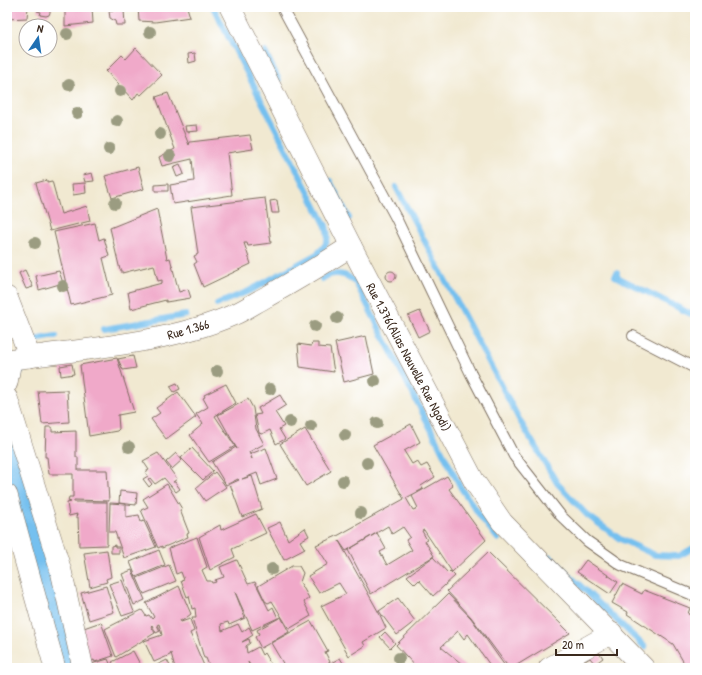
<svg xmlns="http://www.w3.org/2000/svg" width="702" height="675" font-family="'Patrick Hand',sans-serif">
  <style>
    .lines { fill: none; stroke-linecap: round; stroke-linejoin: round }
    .stream { stroke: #75c0ef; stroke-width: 6 }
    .canal { stroke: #75c0ef; stroke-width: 21 }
    .building { fill: #f0a9c9 }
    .service-casing { stroke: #7b6d5d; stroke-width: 12 }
    .minor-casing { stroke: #7b6d5d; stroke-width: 22 }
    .service { stroke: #fff; stroke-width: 10 }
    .minor { stroke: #fff; stroke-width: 21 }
    .tree { fill: #9b9c81 }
    .labels { text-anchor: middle; stroke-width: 4; stroke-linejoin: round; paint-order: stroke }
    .street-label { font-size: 13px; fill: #3b2a1e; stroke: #fff }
  </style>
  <rect width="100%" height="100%" fill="#fff"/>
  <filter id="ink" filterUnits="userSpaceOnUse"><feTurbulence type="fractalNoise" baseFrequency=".025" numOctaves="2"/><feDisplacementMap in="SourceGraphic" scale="8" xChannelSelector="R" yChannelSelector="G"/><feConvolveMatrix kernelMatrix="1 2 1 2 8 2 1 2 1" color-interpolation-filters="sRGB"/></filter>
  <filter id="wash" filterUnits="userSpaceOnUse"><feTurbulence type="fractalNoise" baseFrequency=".012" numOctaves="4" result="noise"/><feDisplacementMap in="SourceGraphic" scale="16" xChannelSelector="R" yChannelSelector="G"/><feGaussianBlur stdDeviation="0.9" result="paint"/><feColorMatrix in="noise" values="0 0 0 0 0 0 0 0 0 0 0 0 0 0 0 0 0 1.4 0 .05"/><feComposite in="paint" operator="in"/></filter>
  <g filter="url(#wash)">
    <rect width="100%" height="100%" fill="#f1e9d1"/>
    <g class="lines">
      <!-- stream -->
      <g class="stream">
        <path d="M213,7L326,226C330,239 327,245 317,254L249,291L217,304"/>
        <polyline points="265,52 279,80"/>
        <polyline points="330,181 349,218"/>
        <polyline points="396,187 520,421 557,483 587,515 620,539 655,555 679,556 695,547"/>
        <polyline points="617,273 615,276 695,316"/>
        <path d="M322,279C333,271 347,273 356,283L461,488L483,520L498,539"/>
        <polyline points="104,329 186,315"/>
        <polyline points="28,341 56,336"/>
        <polyline points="15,380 24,365 28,365"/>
        <polyline points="550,557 645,647"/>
      </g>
      <!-- canal -->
      <polyline class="canal" points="7,437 71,668"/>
    </g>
    <g id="blocks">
      <!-- building -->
      <g class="building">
        <polygon points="7,7 28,7 27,18 7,19"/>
        <polygon points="38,7 52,7 49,15 46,16 40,15 41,12 37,11"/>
        <polygon points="65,7 92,7 93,23 65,26"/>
        <polygon points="115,7 137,7 137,10 124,10 125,25 116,25 115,21 110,18 109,11 115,10"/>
        <polygon points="138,7 187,7 190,17 155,22 139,21"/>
        <polygon points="136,48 162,75 141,95 138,93 133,100 106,71 122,55 126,59"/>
        <polygon points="195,53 196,61 189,63 188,54"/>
        <polygon points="168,93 189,145 190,142 250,135 253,149 227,153 232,195 173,204 170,185 194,181 192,159 162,166 159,157 175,149 156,97"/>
        <polygon points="197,125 198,131 186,132 185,126"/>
        <polygon points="180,164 184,174 177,177 173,167"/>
        <polygon points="138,167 144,189 112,198 105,176"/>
        <polygon points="92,173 94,181 85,182 83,175"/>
        <polygon points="47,180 47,182 52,181 61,214 87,206 90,221 50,231 36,183"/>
        <polygon points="85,183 86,193 73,195 72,184"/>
        <polygon points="168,184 168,191 155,191 155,185"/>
        <polygon points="265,198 271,243 248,246 247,243 244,243 251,264 203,287 194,264 197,262 194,256 198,254 191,207"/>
        <polygon points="277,200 279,213 272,213 270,201"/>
        <polygon points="157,209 167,259 170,258 179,292 188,289 191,298 166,302 166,300 131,309 128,292 162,283 162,280 158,281 154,265 122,273 122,270 120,270 110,228"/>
        <polygon points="95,223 99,240 104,238 109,256 103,258 112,295 71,305 54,232"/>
        <polygon points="25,270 33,287 26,289 19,273"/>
        <circle cx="391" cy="276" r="5"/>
        <polygon points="59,271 63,283 39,290 36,276"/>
        <polygon points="420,311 430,331 418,337 408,316"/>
        <polygon points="366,336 374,374 344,382 335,343"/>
        <polygon points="312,343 318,343 318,347 330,348 334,372 300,367 298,344 311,346"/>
        <polygon points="133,356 136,368 123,370 118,359"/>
        <polygon points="117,358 134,412 118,415 119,429 117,431 89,436 80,365"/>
        <polygon points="72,364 74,374 61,376 60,366"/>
        <polygon points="177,383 180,389 174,392 170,386"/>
        <polygon points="226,384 236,403 215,416 235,446 209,462 190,435 203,424 196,414 208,407 203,398 205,397 204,395"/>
        <polygon points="67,390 69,422 42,424 38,391"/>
        <polygon points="178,392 196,417 166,439 151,419 160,413 156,408"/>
        <polygon points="280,395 286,405 275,412 284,426 279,429 285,439 276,444 270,430 262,434 259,433 255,415 261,414 258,408"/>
        <polygon points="248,399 253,408 256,429 264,444 249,452 252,459 250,454 266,448 277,479 261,485 257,473 242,479 252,476 262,509 242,517 230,484 239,480 238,479 226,485 212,462 236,447 237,449 218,415"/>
        <polygon points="411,424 420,442 404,451 412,464 417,461 421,467 427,464 435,477 421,486 423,489 406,498 413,510 418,508 412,496 447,476 453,486 449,489 486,540 452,572 424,530 422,531 427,540 425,541 434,556 371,594 348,550 377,533 386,549 380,552 387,565 412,550 406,540 410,537 403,527 392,534 388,526 346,551 339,541 379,613 386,628 363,642 365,646 349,656 321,606 346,594 339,583 319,593 308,576 328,564 316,545 337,536 404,499 373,445"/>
        <polygon points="46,427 52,427 52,432 76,431 76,457 78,457 78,470 107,470 109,501 74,500 74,502 107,502 107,545 79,546 78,517 76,517 77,514 69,516 67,503 71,502 68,501 69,497 73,497 73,474 49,474 47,457 45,457"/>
        <polygon points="305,429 331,471 306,486 280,444"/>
        <polygon points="192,448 213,471 203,480 181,458"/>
        <polygon points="158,453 177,479 173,482 175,482 180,489 176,492 164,478 155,484 150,478 148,479 152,484 149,487 143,479 148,476 145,472 149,470 143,461"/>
        <polygon points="176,453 182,460 172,469 166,462"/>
        <polygon points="215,472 226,487 205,501 196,488"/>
        <polygon points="167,484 182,509 180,510 189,533 187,534 188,537 162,548 162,546 158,548 141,510 148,507 143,499"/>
        <polygon points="120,491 137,493 136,505 119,503"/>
        <polygon points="110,503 126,504 126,517 139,515 141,522 144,521 156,547 124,558 115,532 109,532"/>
        <polygon points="256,514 266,533 232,549 235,557 210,570 199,537 220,525 221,530"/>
        <polygon points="280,522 288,540 305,528 309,536 300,541 305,549 284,560 267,528"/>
        <polygon points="197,537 207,567 202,570 207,581 211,581 212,583 216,582 215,580 224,577 220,567 237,560 248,584 255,582 269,610 273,607 278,618 252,630 235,592 245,618 229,625 228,622 221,624 222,631 238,624 242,632 249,627 253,635 242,642 249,639 250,643 246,646 247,653 258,647 262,655 264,653 273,668 252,668 248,662 250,668 210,668 206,658 204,658 192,618 196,618 195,608 192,609 189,596 187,597 181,581 184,580 181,572 176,574 169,548"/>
        <polygon points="115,545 115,547 119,547 119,553 111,553 111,546"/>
        <polygon points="107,550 111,577 106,579 107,582 90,587 84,553"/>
        <polygon points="159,550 165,565 136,577 130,562"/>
        <polygon points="488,552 570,633 512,668 509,668 471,617 447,591"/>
        <polygon points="433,557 448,573 450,571 455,576 433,596 419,580 415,584 407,576"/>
        <polygon points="586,560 618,582 610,594 577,572"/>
        <polygon points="169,565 176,581 144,594 137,578"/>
        <polygon points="292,566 299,566 303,573 300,582 309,598 304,602 311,616 289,629 272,601 268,603 265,601 258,586"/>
        <polygon points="132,570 145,600 134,605 122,574"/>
        <polygon points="122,580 134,612 122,616 109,584"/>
        <polygon points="622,584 642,594 644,590 690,608 688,614 695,617 695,668 687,668 673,644 627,614 628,612 612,603"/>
        <polygon points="106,586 114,612 89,620 81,593"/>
        <polygon points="179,586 191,614 182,621 182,619 180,620 181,622 190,619 194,631 190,633 205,668 175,668 171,653 170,655 154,662 144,641 162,635 159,624 157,625 160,631 156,633 152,625 151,626 155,633 116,657 105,629 142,610 146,616 149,615 152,619 154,617 146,603"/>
        <polygon points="448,594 471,618 505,666 501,668 492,668 468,634 464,639 458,631 441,647 467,668 417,668 396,645"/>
        <polygon points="398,598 415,621 397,635 379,611"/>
        <polygon points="281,617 289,632 261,648 255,637 259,634 257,630"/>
        <polygon points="311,621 328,651 325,652 330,662 322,668 340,658 346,668 278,668 284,665 271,643"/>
        <polygon points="101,622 113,656 95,662 94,660 90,662 78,630"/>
        <polygon points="385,632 395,643 390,648 380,637"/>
        <polygon points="597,649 603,658 595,664 590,658 582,663 578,658"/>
        <polygon points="133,651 142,668 115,668 112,662"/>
        <polygon points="108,659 112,668 93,668 91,664"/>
        <polygon points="167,660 171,668 156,668 155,666"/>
        <polygon points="579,663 582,668 570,668"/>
      </g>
    </g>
  </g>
  <g filter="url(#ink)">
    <use href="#blocks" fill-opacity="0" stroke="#7b6d5d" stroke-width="1"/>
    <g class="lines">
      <!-- service casing -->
      <g class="service-casing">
        <g id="service">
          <polyline points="282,7 396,218 471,374 514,456 561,516 587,541 621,565 695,596"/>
          <polyline points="633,336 695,368"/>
        </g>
      </g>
      <!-- minor casing -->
      <g class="minor-casing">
        <g id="minor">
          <polyline points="230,7 351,246 474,481 502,522 644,668"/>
          <polyline points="7,297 30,357"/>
          <path d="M7,360C79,349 167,344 233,315C245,310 256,302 268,296C296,280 324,264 351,246"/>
          <polyline points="7,383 11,360"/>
          <polyline points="7,398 61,571 83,668"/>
          <polyline points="7,495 55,668"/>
          <polyline points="549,668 612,633"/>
        </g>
      </g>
      <!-- service -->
      <use href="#service" class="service"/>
      <!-- minor -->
      <use href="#minor" class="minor"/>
    </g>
    <!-- trees -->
    <g class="tree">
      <circle cx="150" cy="32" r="6"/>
      <circle cx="67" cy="34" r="6"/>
      <circle cx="69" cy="85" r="6"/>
      <circle cx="120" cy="91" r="6"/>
      <circle cx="77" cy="113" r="6"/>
      <circle cx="117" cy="121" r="6"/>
      <circle cx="160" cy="134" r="6"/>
      <circle cx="109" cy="149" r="6"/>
      <circle cx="170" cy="156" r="6"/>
      <circle cx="115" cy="203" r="6"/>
      <circle cx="35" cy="243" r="6"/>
      <circle cx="63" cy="286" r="6"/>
      <circle cx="337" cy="318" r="6"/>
      <circle cx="315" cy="326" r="6"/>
      <circle cx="217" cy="371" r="6"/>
      <circle cx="375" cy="381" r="6"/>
      <circle cx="270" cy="389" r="6"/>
      <circle cx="290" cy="422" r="6"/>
      <circle cx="377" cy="423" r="6"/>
      <circle cx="311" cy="426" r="6"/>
      <circle cx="345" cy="435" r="6"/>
      <circle cx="129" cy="447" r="6"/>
      <circle cx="367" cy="463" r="6"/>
      <circle cx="343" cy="481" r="6"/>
      <circle cx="361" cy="513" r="6"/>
      <circle cx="272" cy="569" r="6"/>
      <circle cx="399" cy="658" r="6"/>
    </g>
  </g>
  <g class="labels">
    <!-- street labels -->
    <g class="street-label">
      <text transform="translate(188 329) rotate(-16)" y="5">Rue 1.366</text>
      <text transform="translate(409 357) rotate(62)" y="5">Rue 1.376(Alias Nouvelle Rue Ngodi)</text>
    </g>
  </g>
  <!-- margin -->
  <rect width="702" height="675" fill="none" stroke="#fff" stroke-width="24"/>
  <!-- north arrow -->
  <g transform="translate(38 38) rotate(13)"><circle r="19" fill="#ffffff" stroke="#b1aaa5"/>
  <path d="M0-3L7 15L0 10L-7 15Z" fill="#1f6fb2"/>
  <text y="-6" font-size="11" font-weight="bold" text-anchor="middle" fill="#3b2a1e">N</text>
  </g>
  <!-- scale -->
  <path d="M556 649v6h61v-6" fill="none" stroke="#3b2a1e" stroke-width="2"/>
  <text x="562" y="649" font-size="12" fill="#3b2a1e" stroke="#ffffff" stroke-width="3" paint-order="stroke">20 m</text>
</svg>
